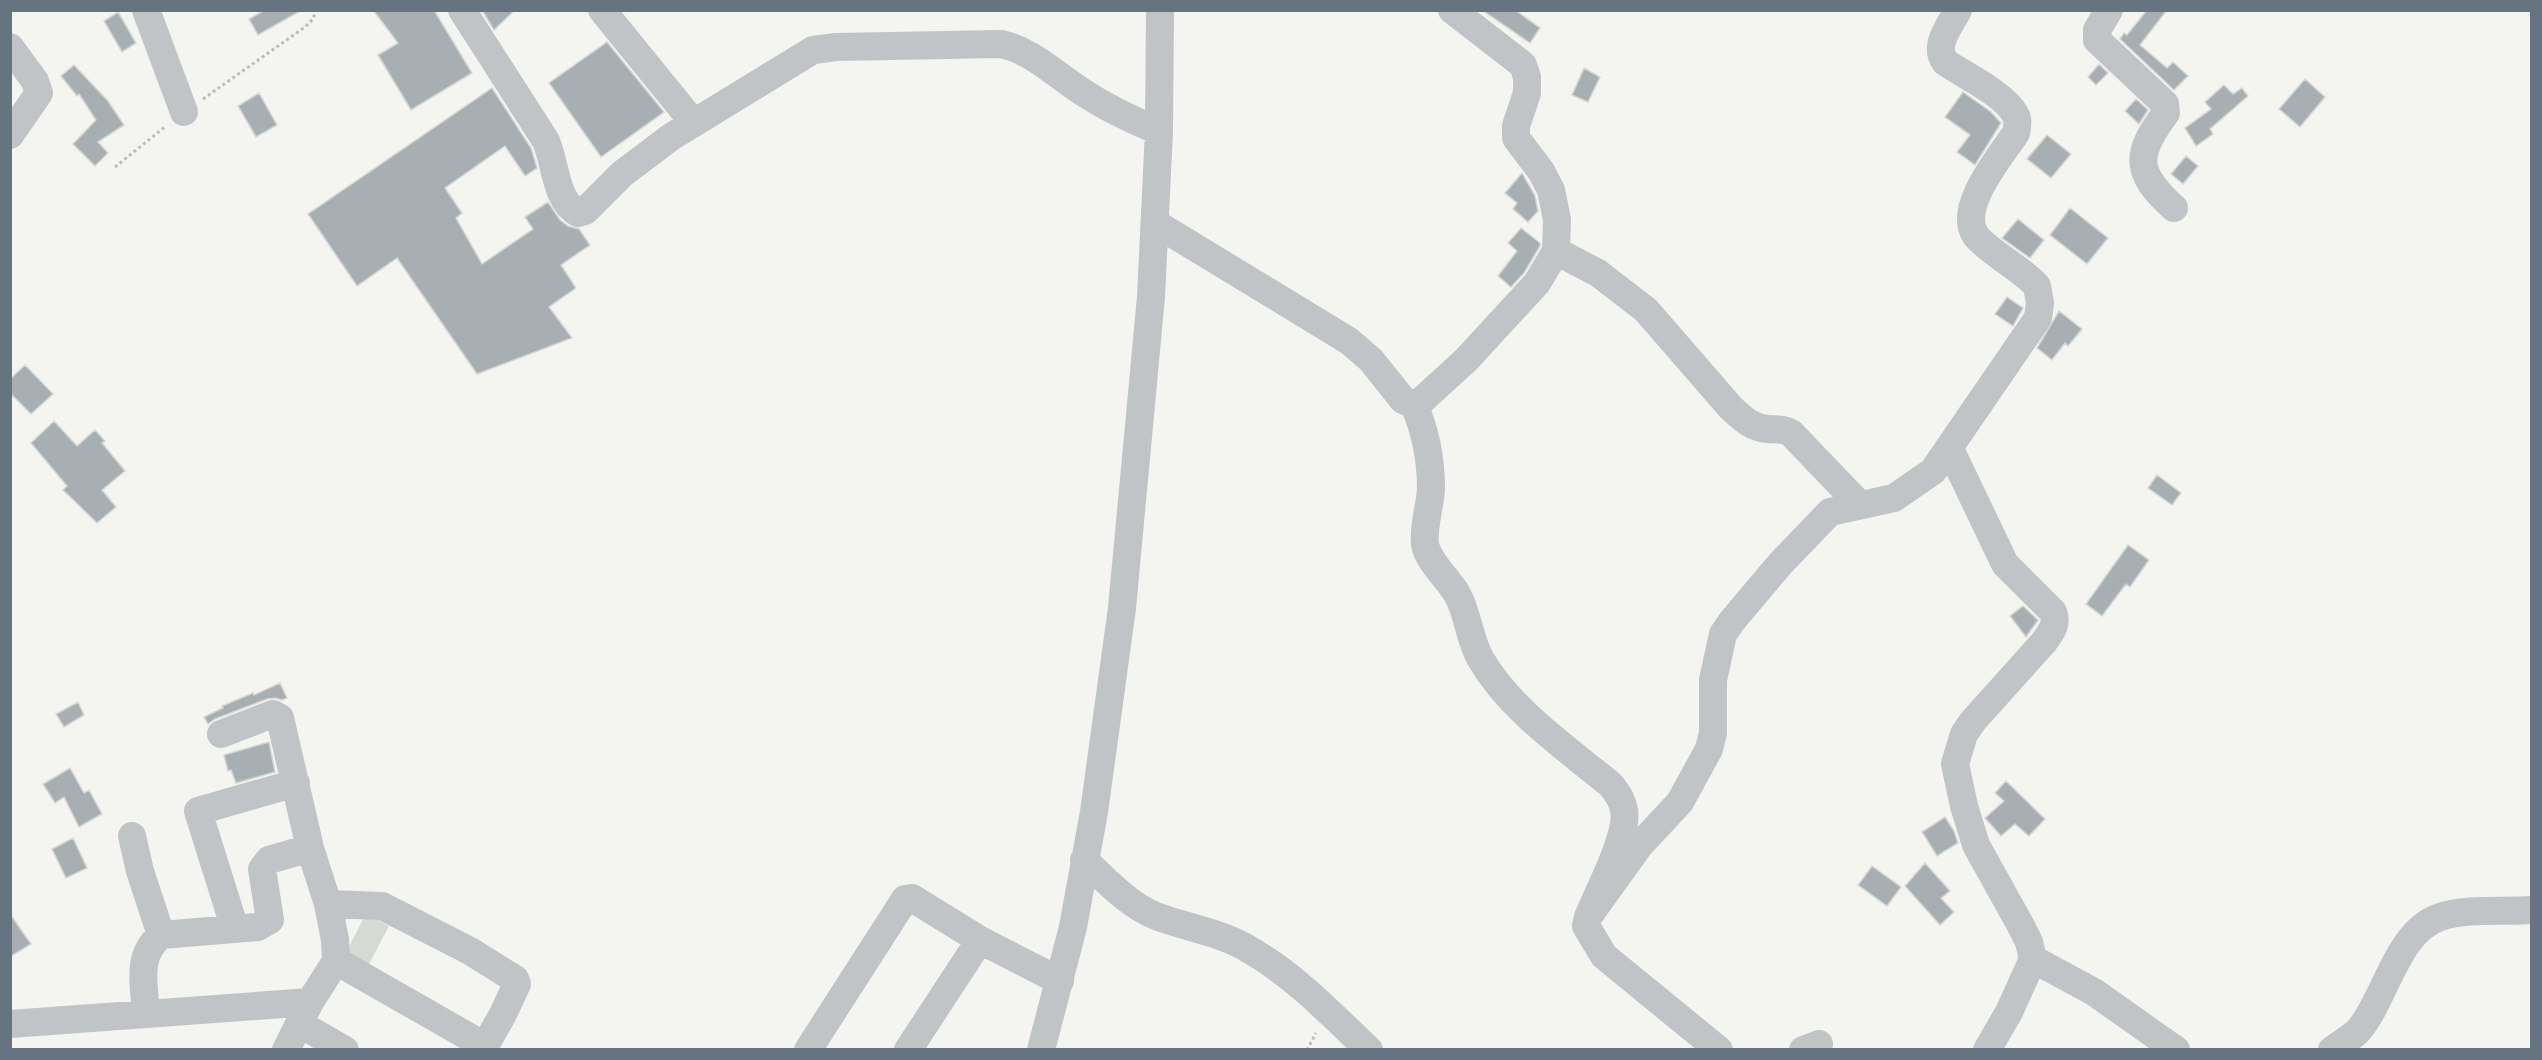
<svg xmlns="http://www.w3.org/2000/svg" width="2542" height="1060" font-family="'IBM Plex Sans',sans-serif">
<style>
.green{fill:#d5dbd2}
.building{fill:#a7afb3;stroke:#d6d6d4;stroke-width:1.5}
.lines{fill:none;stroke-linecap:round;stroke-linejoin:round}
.path{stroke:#babcbe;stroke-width:3;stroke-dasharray:3 3;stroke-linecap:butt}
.minor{stroke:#c0c4c7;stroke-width:28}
</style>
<rect width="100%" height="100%" fill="#f4f4f1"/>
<path class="green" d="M366 914 389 926 368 966 345 954Z"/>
<path class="building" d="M265 10H302L258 35 249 19Z
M373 10H434L472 73 411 110 378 55 398 43Z
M482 10H515L494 30Z
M1482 10H1515L1540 28 1530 43Z
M2147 10H2167L2140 45 2167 68 2173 62 2188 76 2174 90 2120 39 2124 33 2127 35Z
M118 12 136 43 122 52 104 21Z
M607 42 664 112 601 157 549 83Z
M2099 64 2108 73 2096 85 2088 77Z
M74 65 108 101 124 125 98 142 108 153 95 166 73 144 96 120 79 94 77 96 61 76Z
M1584 68 1600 77 1588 102 1572 95Z
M2305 79 2325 97 2300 127 2279 109Z
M2224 85 2233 94 2242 88 2248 96 2210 129 2213 134 2196 146 2185 128 2211 109 2205 102Z
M492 88 531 148 537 168 525 176 505 146 445 188 462 213 456 218 482 264 533 229 525 217 548 202 560 220 568 226 579 229 590 245 561 265 576 288 549 307 572 338 477 374 397 258 357 286 308 214Z
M1963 92 1991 112 2001 123 1975 165 1957 152 1970 135 1945 117Z
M259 93 277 125 256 137 238 106Z
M2136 99 2148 110 2139 124 2125 111Z
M2047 135 2071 154 2051 178 2027 159Z
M2186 156 2198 166 2183 184 2171 174Z
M1522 173 1535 196 1538 211 1528 222 1513 209 1517 203 1505 193Z
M2070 208 2108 238 2087 264 2050 235Z
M2018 219 2044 240 2030 258 2002 238Z
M1521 228 1540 243V246L1524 273 1511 287 1498 276 1517 251 1508 243Z
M2007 297 2023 308 2013 326 1995 314Z
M2059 311 2082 329 2068 346 2065 343 2052 360 2037 348Z
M25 365 53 394 31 414 10 393V379Z
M54 421 77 446 95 430 105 441 102 443 125 471 102 490 116 507 97 523 63 490 67 486 31 443Z
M2157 475 2181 493 2172 505 2148 488Z
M2128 545 2149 560 2130 587 2126 584 2102 616 2086 604Z
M2023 606 2038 620 2026 637 2010 616Z
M280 683 287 698 282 700 275 698 267 699 215 719 208 724 204 717 223 708 222 706 253 693 254 695Z
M78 702 84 715 64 727 56 714Z
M269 742 275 772 236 783 231 770 228 771 224 755Z
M70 768 84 793 89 790 102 814 79 827 64 797 55 803 43 784Z
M2006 781 2045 819 2029 836 2015 824 2001 836 1985 818 2004 801 1995 793Z
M1945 817 1954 831 1958 843 1937 856 1922 832Z
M73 838 87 868 66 878 52 849Z
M1925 863 1950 891 1941 898 1954 912 1940 925 1905 886Z
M1872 866 1901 887 1887 906 1858 885Z
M10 914 31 944 10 957Z"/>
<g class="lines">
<path class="path" d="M203 99 305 27 313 19 316 10
M115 167 166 126
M1307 1050 1316 1033"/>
<path class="minor" d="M146 10 184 112
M462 10 546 141C556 164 555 200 578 213L585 211 622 174 671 137 813 50 836 47 1001 44C1031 50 1056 75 1081 91 1105 107 1132 120 1159 131
M602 10 693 122
M2109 10 2097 30V40L2165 104 2166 113C2135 154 2134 172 2174 208
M10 47 35 81 39 93 10 135
M1155 223 1349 341 1371 360 1403 400 1414 405 1420 402 1466 360 1537 283 1556 251 1557 220 1551 190 1541 171 1516 138V126L1527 93V77L1523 65 1452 10
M1556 251 1598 273 1646 310 1731 408C1742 418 1752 428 1768 429 1776 430 1783 428 1791 433L1860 505
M1414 405C1426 432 1431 460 1431 489 1430 507 1423 526 1425 544 1428 562 1448 578 1457 594 1468 613 1469 638 1480 658 1510 710 1565 747 1611 785 1617 793 1622 799 1624 810 1629 835 1598 892 1588 917L1586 926 1604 956 1719 1050
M1950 449 2005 564 2053 612C2058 624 2051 632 2044 642L1973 721 1964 734 1955 764 1964 806 1976 845 2021 926 2029 942 2033 959 2009 1012 1987 1050
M221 734 273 714 280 718 310 848 328 904 335 940 336 961 310 1002 286 1050
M132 836 140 871 161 935
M1084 860C1105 879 1128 905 1156 916 1187 928 1221 932 1250 950 1295 976 1331 1014 1369 1050
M328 904 382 906 470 951 515 979 517 984 503 1014 485 1046 336 961
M1588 917 1639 846 1680 802 1709 749 1713 733V680L1723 634 1732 621 1780 564 1830 512 1894 498 1933 471 2038 318 2040 303 2037 286C2022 269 1989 252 1976 236 1956 208 2001 156 2016 133 2017 127 2019 120 2015 114 2004 94 1964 75 1945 62 1933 45 1950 26 1958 10
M235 929 198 811 296 783
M2033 959 2094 992 2176 1050
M146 1013C144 983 136 956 161 935L258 927 270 920 262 869 269 860 310 848
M10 1024 310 1002
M300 1024 345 1050
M808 1050 905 899 912 898 980 940 1060 981
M908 1050 980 940
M1041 1050 1073 927 1094 812 1122 608 1151 297 1159 131 1160 10
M1803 1050 1819 1044
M2332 1050C2340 1044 2351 1038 2358 1031 2386 999 2396 932 2440 917 2468 908 2502 912 2532 910"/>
</g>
<rect width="2542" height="1060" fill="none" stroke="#657480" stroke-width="24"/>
</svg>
